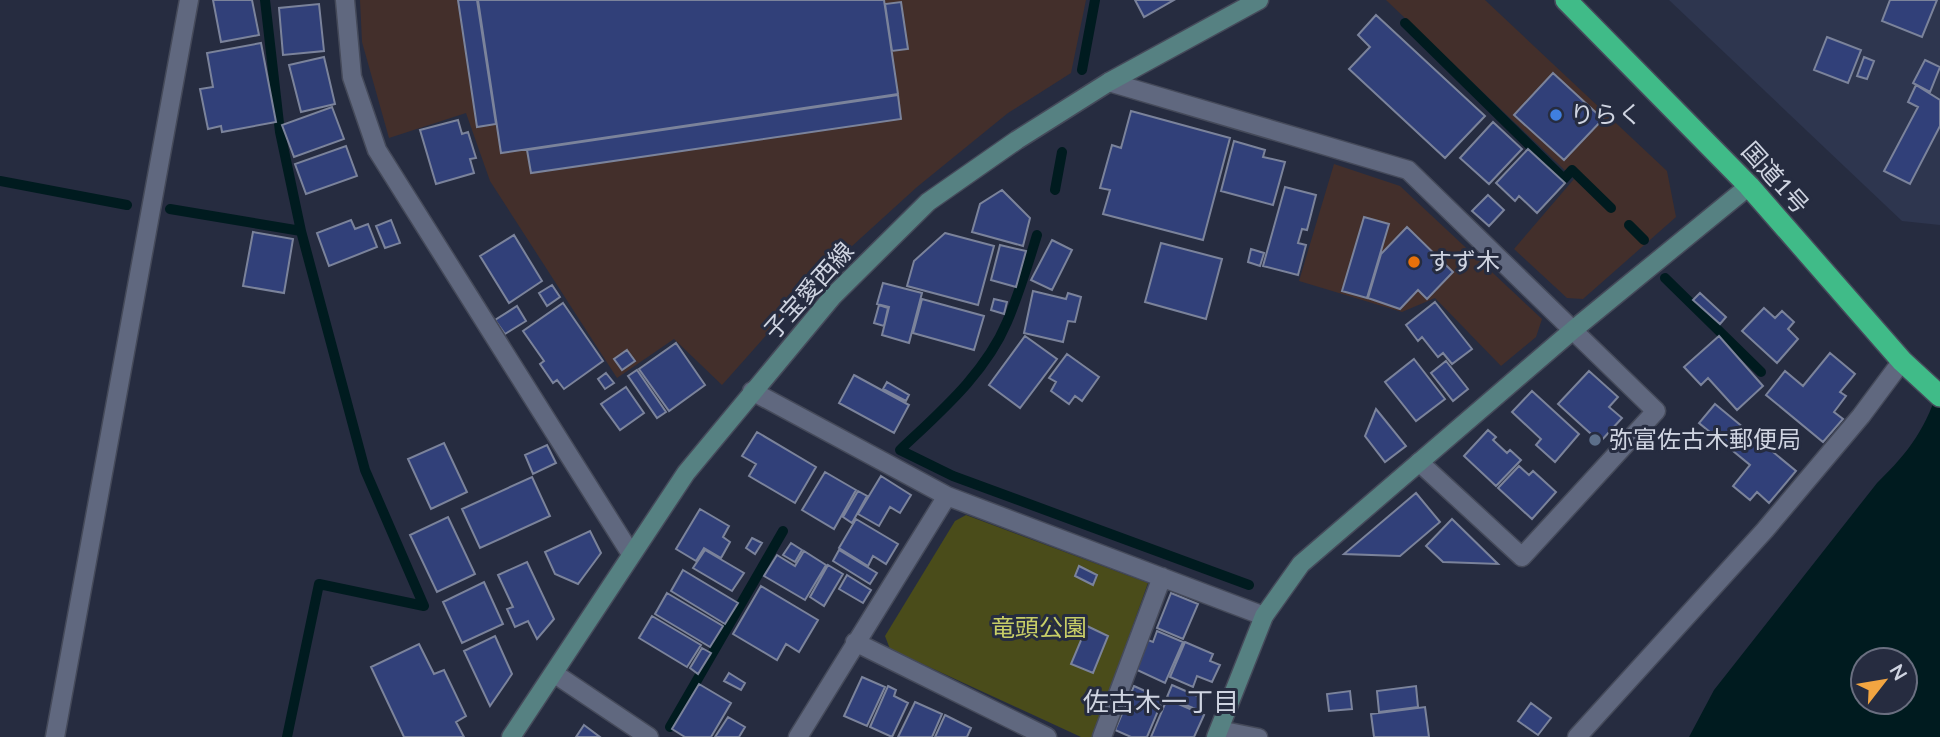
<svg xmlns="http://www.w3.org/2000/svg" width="1940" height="737" font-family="Lato,'Noto Sans JP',sans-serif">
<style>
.commercial{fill:#432f2b}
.built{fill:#2e364f}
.green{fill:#4a4c1a}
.water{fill:#001b1f;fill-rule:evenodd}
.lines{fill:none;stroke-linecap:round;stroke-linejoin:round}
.stream{stroke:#001b1f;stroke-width:10}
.building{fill:#314079;stroke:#7b839b;stroke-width:2}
.lane-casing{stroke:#454a5a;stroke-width:19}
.street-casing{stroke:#454a5a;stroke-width:21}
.secondary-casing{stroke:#454a5a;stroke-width:21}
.highway-casing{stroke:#454a5a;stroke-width:24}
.lane{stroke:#60687f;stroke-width:16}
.street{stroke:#60687f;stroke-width:18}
.secondary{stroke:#568182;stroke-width:18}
.highway{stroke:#40bb88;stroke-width:21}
.shop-dot{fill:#3f7fe0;stroke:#262c40;stroke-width:2.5}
.food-dot{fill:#e8710a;stroke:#262c40;stroke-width:2.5}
.service-dot{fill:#5c6f8a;stroke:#262c40;stroke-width:2.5}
.labels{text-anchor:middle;stroke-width:6;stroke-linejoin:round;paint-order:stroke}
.poi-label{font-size:24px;fill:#cfd4e1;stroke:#262c40;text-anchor:start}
.street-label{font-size:24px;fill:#cfd4e1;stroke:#262c40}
.park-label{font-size:24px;fill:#c8ce67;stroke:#262c40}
.neighbourhood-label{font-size:26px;fill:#cfd4e1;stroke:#262c40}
</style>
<rect width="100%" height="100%" fill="#262c40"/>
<path class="commercial" d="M360 0H1086L1071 73 1008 113 917 187 818 277 722 385 674 339 617 378 490 181 466 113 389 138 362 42Z
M1386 0H1485L1667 171 1676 217 1583 299 1567 298 1514 249 1574 179Z
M1334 164 1400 186 1542 319 1536 337 1501 366 1435 298 1402 312 1299 281Z"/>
<path class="built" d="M1669 0H1940V225L1902 221Z"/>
<path class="green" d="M966 515 1148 583 1093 737H1081L890 649 885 636 955 521Z"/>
<path class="water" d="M1940 383V737H1689L1714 690 1877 483C1910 451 1927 427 1940 383ZM1863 660H1905V702H1863Z"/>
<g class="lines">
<path class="stream" d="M265 0 280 132 301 231 365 470 424 606 319 584 287 737
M1405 23 1564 179 1572 170 1611 208
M1082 70 1095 0
M0 181 127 205
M1055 190 1062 152
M170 209 301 231
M1629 225 1644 240
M1037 235C1028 264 1019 294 1007 322 985 374 940 412 900 450L953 476 1249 585
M1665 278 1761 372
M670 727 783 531"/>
</g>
<path class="building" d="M213 0H252L259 35 221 42Z
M458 0H477L496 124 477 127Z
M478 0H884L898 94 501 153Z
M1135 0H1174L1144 17Z
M1890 0H1937L1922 37 1882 21Z
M901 2 908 49 892 51 885 4Z
M319 4 324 51 283 55 279 8Z
M1376 15 1485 116 1445 158 1349 69 1370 47 1358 35Z
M1827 37 1861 50 1848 83 1814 70Z
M261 43 276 122 222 132 221 126 208 129 200 89 213 87 207 53Z
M324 57 335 104 301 112 289 65Z
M1864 57 1874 61 1867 79 1857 76Z
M1925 60 1940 67 1930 92 1913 83Z
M1553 73 1603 119 1564 160 1514 115Z
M1916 85 1940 100V126L1910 184 1884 171 1918 107 1908 102Z
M898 95 901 119 531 173 527 150Z
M332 107 344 139 294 157 282 125Z
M1131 111 1230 138 1203 240 1103 214 1110 190 1100 188 1112 145 1121 148Z
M458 120 462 134 468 132 476 158 470 159 474 173 436 184 420 130Z
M1493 122 1522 149 1489 184 1460 158Z
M1234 141 1265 150 1263 157 1285 162 1273 205 1221 191Z
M346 146 357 176 306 194 295 164Z
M1528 149 1565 183 1537 213 1519 196 1515 201 1496 183Z
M1285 187 1316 195 1307 230 1302 229 1298 243 1306 245 1298 275 1263 266Z
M1002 190 1030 218 1023 246 972 232 980 204Z
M1488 195 1504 210 1489 226 1472 211Z
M1364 217 1389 224 1367 298 1342 291Z
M351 220 355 229 368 224 377 247 329 266 317 233Z
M391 220 400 243 385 248 376 226Z
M1407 227 1453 272 1427 299 1418 290 1400 309 1368 298 1381 254Z
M253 232 293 239 284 293 243 286Z
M945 233 994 246 978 305 907 286 914 261Z
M514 235 542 281 509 303 480 256Z
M1052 240 1072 250 1052 290 1031 280Z
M1161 243 1222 259 1206 319 1145 302Z
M1000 245 1026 251 1016 287 991 280Z
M1251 249 1264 253 1260 266 1248 262Z
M883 283 922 293 909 343 882 335 889 307 877 304Z
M552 285 560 297 547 306 539 293Z
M1033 291 1066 299 1068 293 1081 297 1075 322 1068 321 1063 342 1024 333Z
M1700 293 1726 317 1720 324 1693 300Z
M922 299 984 316 974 350 913 333Z
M994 299 1007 302 1004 314 991 310Z
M1435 302 1472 349 1452 364 1443 353 1438 357 1422 337 1418 341 1406 325Z
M563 303 603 361 564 389 557 380 553 383 540 364 544 361 523 331Z
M879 305 888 308 884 326 874 323Z
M517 306 526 321 505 334 495 320Z
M1764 308 1775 318 1782 311 1794 322 1788 329 1798 339 1777 363 1742 331Z
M1025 336 1057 359 1020 408 989 385Z
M1719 336 1763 386 1737 410 1708 378 1701 385 1684 367Z
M676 343 705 385 669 411 639 369Z
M627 350 635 361 622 370 614 359Z
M1830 353 1855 374 1840 392 1846 396 1834 412 1843 419 1823 442 1766 395 1785 371 1803 386Z
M1067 354 1099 377 1082 401 1075 396 1069 404 1051 391 1056 382 1049 378Z
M1414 359 1445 399 1416 421 1385 382Z
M1446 361 1468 389 1453 401 1431 373Z
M637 370 666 412 657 418 628 376Z
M1589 371 1618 397 1609 407 1622 418 1600 442 1558 404Z
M606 373 614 383 605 389 598 379Z
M854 375 909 405 894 433 839 403Z
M887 382 909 395 906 401 883 389Z
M626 387 644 413 620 430 601 404Z
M1532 391 1579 434 1555 462 1536 445 1541 439 1512 412Z
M1715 404 1796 471 1769 503 1757 492 1750 500 1733 486 1750 465 1699 423Z
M1376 409 1406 446 1385 462 1365 436Z
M1488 430 1496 437 1493 440 1507 453 1510 450 1521 460 1496 486 1464 456Z
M757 432 816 467 795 503 749 476 756 464 742 456Z
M444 443 467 492 431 509 408 459Z
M547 445 556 463 533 474 525 455Z
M1519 466 1529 475 1533 471 1556 492 1532 519 1498 488Z
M825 472 856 490 834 529 802 510Z
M881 476 911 495 900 513 890 507 879 526 858 514Z
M532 477 550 516 480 548 462 509Z
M858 491 867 496 852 523 843 517Z
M1416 493 1440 522 1400 556 1344 554Z
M700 509 729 526 723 537 730 542 721 558 704 548 696 561 676 549Z
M448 517 475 574 437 592 410 535Z
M856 519 898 544 886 564 873 556 868 566 839 548Z
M1452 519 1498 564 1443 562 1426 546Z
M590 531 601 553 578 584 555 574 545 552Z
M752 538 762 543 755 554 746 548Z
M791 543 802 550 795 562 783 555Z
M705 550 744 573 732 591 693 568Z
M839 550 877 573 870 584 833 561Z
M804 551 826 565 805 600 764 576 777 555 795 566Z
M527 562 554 619 537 639 528 621 515 627 507 609 513 607 498 575Z
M828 565 843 574 824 606 810 597Z
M1079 566 1097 575 1093 585 1075 576Z
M683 570 738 603 725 624 671 591Z
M847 575 871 590 863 603 839 589Z
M484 582 503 624 462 643 443 602Z
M761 586 818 620 799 652 786 644 777 660 733 634Z
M667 593 723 626 710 647 655 614Z
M1171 593 1198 604 1183 639 1157 628Z
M652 616 701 645 687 667 639 638Z
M1087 626 1108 636 1093 673 1071 664Z
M1157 631 1183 642 1165 683 1135 669 1148 640 1153 642Z
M495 636 512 674 490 706 464 651Z
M1185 642 1213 654 1210 661 1220 665 1212 682 1197 676 1193 687 1170 677Z
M419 644 434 674 444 670 466 716 456 722 464 737H404L371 667Z
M702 648 711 653 698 674 690 668Z
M729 673 745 683 741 690 724 681Z
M862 677 885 687 867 726 844 716Z
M699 684 731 703 711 737H685L672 729Z
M1172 685 1204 699 1200 711 1167 697Z
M888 686 896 690 894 696 908 703 892 737 870 727Z
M1134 686 1163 699 1147 737H1131L1115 730Z
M1416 686 1418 707 1379 712 1377 691Z
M1350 691 1352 709 1329 711 1327 694Z
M1167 699 1204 715 1194 737H1151Z
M915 702 942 714 932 737H898Z
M1531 703 1551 718 1538 735 1518 721Z
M1425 707 1429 737H1374L1371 714Z
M945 715 971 728 967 737H935Z
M728 717 745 727 739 737H715Z
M584 725 600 737H576Z"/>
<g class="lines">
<g class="lane-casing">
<path id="lane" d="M1219 729 1259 737"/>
</g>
<g class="street-casing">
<path id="street" d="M345 0 352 77 377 150 631 554
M1109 82 1408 170 1656 411 1522 557 1419 462
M752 391 947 496 1264 616
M855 642 1047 737
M555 674 649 737
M55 737 189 0
M798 737 947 496
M1102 737 1162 577
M1577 737 1765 530 1861 416 1902 361"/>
</g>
<g class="secondary-casing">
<path id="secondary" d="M511 737 686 473 833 296 928 202 1017 140 1109 82 1259 0
M1216 737 1264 616 1301 564 1573 330 1749 186"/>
</g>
<g class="highway-casing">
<path id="highway" d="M1566 0 1749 186 1902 361 1940 396"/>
</g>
<use href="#lane" class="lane"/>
<use href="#street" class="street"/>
<use href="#secondary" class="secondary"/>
<use href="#highway" class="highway"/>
</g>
<circle class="shop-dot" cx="1556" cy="115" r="7"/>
<circle class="food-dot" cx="1414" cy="262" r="7"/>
<circle class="service-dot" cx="1595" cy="440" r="7"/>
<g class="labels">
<g class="poi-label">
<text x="1570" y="123">りらく</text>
<text x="1428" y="270">すず木</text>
<text x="1609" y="448">弥富佐古木郵便局</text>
</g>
<g class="street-label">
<text transform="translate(1775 178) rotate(48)" y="8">国道1号</text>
<text transform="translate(809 291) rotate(-48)" y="8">子宝愛西線</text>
</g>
<g class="park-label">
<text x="1039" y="636">竜頭公園</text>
</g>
<g class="neighbourhood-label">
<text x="1161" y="711">佐古木一丁目</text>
</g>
</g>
<g transform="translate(1884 681) rotate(59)"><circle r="33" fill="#262c40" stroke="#6a6f80" stroke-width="2"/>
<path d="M0-5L12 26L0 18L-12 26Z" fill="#f2a541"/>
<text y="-10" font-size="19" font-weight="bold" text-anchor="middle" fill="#cfd4e1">N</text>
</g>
</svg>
